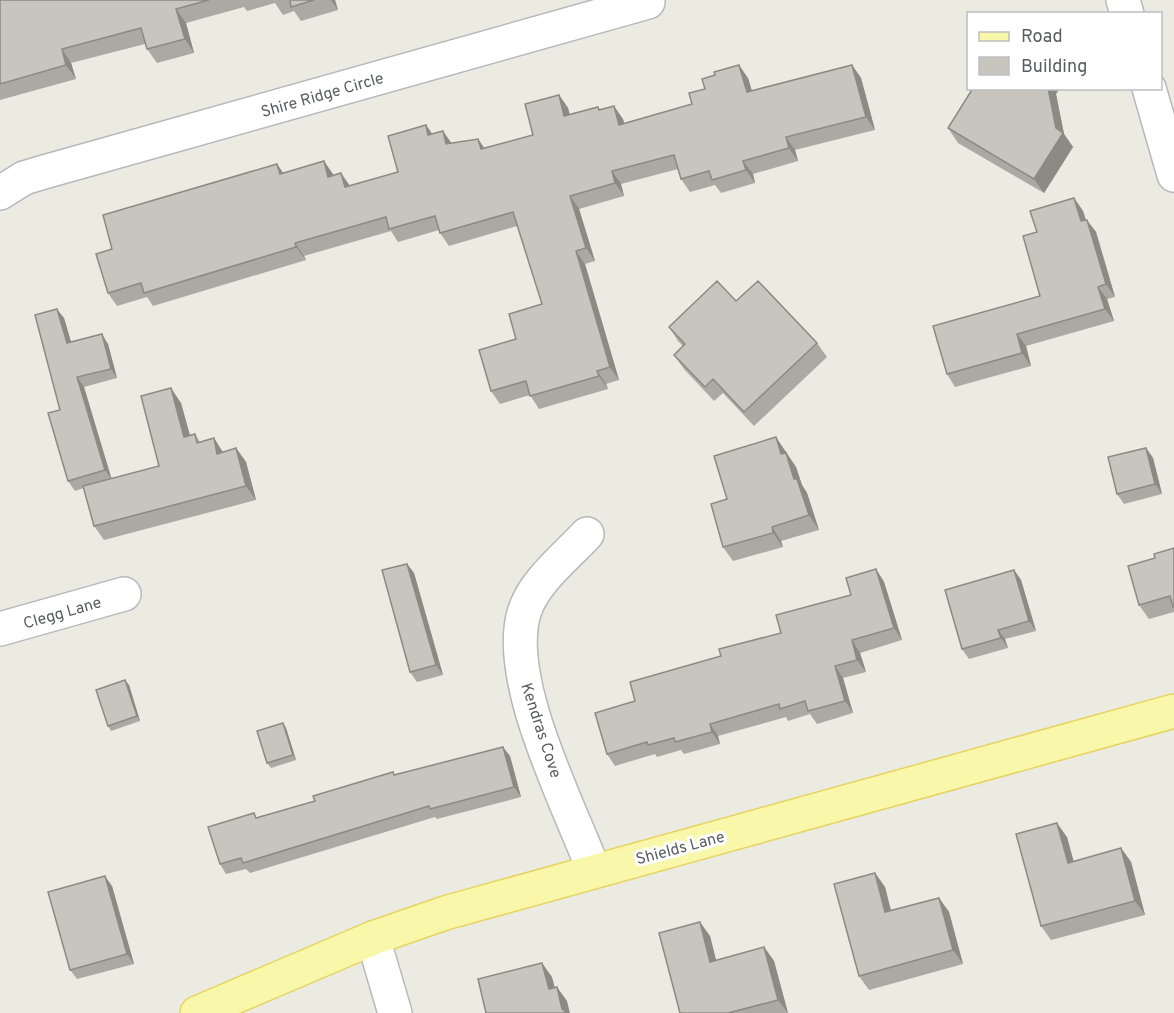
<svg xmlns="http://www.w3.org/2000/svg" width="1174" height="1013" font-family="Overpass,sans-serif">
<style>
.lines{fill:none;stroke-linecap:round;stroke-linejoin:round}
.minor-casing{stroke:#b7b8bd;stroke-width:36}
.major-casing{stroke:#e6d460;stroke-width:36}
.minor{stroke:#fff;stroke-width:33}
.major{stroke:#f9f7aa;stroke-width:33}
.wall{fill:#aba9a3}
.shaded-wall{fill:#8b8a85}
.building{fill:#c7c5be;stroke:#8b8a85;stroke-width:1.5}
.labels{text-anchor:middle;stroke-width:6;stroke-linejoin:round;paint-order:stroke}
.street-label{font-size:16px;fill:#5a5c61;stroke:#fff}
</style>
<rect width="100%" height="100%" fill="#ecebe2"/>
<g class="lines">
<g class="minor-casing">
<path id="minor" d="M1123 0 1127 14
M1149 88 1174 175
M0 193 24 178 44 172 648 2
M587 534C566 557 533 582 524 613 504 681 569 805 594 871
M0 629 124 594
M373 938 395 1013"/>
</g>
<g class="major-casing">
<path id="major" d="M197 1013 373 938 445 913 1174 711"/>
</g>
<use href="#minor" class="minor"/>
<use href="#major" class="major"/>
</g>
<path class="wall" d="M0 0H335L338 10 301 21 294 11 283 15 275 3 247 11 244 7 186 23 194 53 157 63 147 49 145 44 71 63 76 79 0 100Z
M852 65 861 78 875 130 795 150 798 161 753 174 755 183 721 193 715 185 690 192 681 179 678 169 621 184 624 196 579 209 595 261 585 264 619 380 606 384 608 389 539 409 530 395 500 404 491 391 516 339 542 304 517 226 449 246 440 233 439 230 398 242 391 231 304 256 306 260 153 306 147 297 117 306 108 293 112 249 277 164 283 173 333 174V175L350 186 398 172 426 125 432 134 443 131 451 143 478 139 484 148 533 135 559 95 568 108 570 115 600 109 623 119 624 123 692 104 748 78 752 91Z
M973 88H1060L1056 94 1064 134 1073 147 1044 193 958 143 948 128Z
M1074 198 1083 211 1086 220 1096 232 1115 297 1107 299 1114 321 1026 346 1031 366 955 387 947 374 1040 296 1037 232Z
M736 301 817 343 827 357 754 426 723 393 714 401 684 369 674 355 683 346 678 341 669 327Z
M64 318 71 342 108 344 117 378 84 387 111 479 159 466 181 403 190 435 195 434 200 442 214 438 223 452 236 448 246 462 256 500 104 540 94 526 84 488 75 491 68 481 60 410Z
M1146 448 1153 458 1162 494 1124 504 1117 494Z
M786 451 787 454 796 467 802 485 807 493 819 530 781 541 783 547 733 561 723 547 727 499Z
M1174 548V612L1149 619 1139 605 1155 558Z
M407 564 414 573 443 675 417 682 410 672Z
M876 569 884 582 902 640 860 653 866 672 843 678 853 713 817 724 810 714 788 721 786 717 718 736 720 744 684 754 681 750 657 757 655 754 615 766 607 754 635 701 721 656 781 633 851 595Z
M1014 570 1021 580 1036 631 1005 639 1008 648 969 659 962 649Z
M129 685 140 721 111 731 108 726Z
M283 723 286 728 296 760 271 768 267 763Z
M510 756 521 797 437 819 435 817 250 873 246 869 226 874 220 864 258 818 315 801 393 772 395 775Z
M1067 837 1073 862 1121 848 1131 862 1145 915 1051 940 1041 926Z
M875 873 885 887 891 911 939 898 949 912 963 964 869 990 859 976Z
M112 886 134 964 77 979 70 970Z
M710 936 716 960 764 947 774 961 788 1013H680Z"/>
<path class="shaded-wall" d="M331 0H335L338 10Z
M176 9 186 23 194 53 185 39Z
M62 49 71 63 76 79 66 65Z
M739 65 748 78 756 105 747 92Z
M852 65 861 78 875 130 866 117Z
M1048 88H1060L1056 94 1064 134 1073 147 1044 193 1034 179 1056 128Z
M559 95 568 108 573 129 564 116Z
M614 106 623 119 628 138 619 125Z
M426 125 435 138 428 135Z
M443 131 452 144H446Z
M786 137 795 150 798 161 789 148Z
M478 139 487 152 481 149Z
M324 161 333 174 337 190 328 177Z
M743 161 753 174 755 183 746 170Z
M277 164 286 177 280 174Z
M612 171 621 184 624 196 615 183Z
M341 173 350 186 345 187Z
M570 196 579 209 595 261 586 248Z
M1074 198 1083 211 1090 234 1081 221Z
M1087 220 1096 232 1115 297 1106 284Z
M295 243 304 256 306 260 296 247Z
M576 251 585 264 619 380 610 367Z
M1098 287 1107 299 1114 321 1105 309Z
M57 309 64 318 74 352 67 343Z
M102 334 108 344 117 378 111 369Z
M1017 334 1026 346 1031 366 1022 353Z
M597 371 606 384 608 389 599 376Z
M77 377 84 387 112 480 105 470Z
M171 388 181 403 194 451 184 437Z
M776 437 796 467 802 485 807 493 819 530 809 515 781 454Z
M214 438 223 453 217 454Z
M236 448 246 462 256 500 246 486Z
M1146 448 1153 458 1162 494 1155 484Z
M772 527 781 541 783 547 773 533Z
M407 564 414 573 443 675 436 665Z
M876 569 884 582 902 640 894 628Z
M1014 570 1021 580 1036 631 1029 621Z
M998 630 1005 639 1008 648 1001 638Z
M852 640 860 653 866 672 857 660Z
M835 666 843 678 853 713 845 701Z
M125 680 129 685 140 721 137 716Z
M283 723 286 728 296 760 293 755Z
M710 724 718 736 720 744 712 732Z
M503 747 510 756 521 797 514 787Z
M1057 823 1067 837 1078 877 1068 863Z
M1121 848 1131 862 1145 915 1135 901Z
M875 873 885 887 895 927 885 912Z
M105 876 112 886 134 964 127 954Z
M939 898 949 912 963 964 953 950Z
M700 922 710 936 720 976 710 962Z
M764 947 774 961 788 1013 778 1000Z
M542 963 552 977 559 1003 549 989Z
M557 987 567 1001 570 1013H565L562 1009Z"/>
<path class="building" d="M0 0H209L176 9 185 39 147 49 141 28 62 49 66 65 0 84Z
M290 0H314L291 7Z
M739 65 747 92 852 65 866 117 786 137 789 148 743 161 746 170 712 180 709 171 681 179 674 155 612 171 615 183 570 196 586 248 576 251 610 367 597 371 599 376 530 396 526 381 491 391 479 350 516 339 509 314 542 304 513 212 440 233 435 216 389 229 386 217 295 243 296 247 144 293 141 283 108 293 96 254 112 249 103 215 277 164 280 174 324 161 328 177 341 173 345 187 398 172 388 136 426 125 428 135 443 131 446 144 478 139 481 149 533 135 525 104 559 95 564 116 598 107 599 110 614 106 619 125 692 104 689 93 705 89 702 79 715 75 714 72Z
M973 88H1048L1056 128 1063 133 1034 179 948 128Z
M1074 198 1081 221 1087 220 1106 284 1098 287 1105 309 1017 334 1022 353 947 374 933 326 1040 296 1023 236 1037 232 1030 211Z
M717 281 736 301 758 281 817 343 744 412 713 379 705 387 674 355 685 344 669 327Z
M57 309 67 343 102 334 111 369 77 377 105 470 68 481 48 413 60 410 35 315Z
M171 388 184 437 195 434 197 443 214 438 217 454 236 448 246 486 94 526 83 486 159 466 141 396Z
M776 437 781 454 786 453 794 479H797L809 515 772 527 773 533 723 547 711 504 727 499 714 456Z
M1146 448 1155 484 1117 494 1108 457Z
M1174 548V607H1173L1170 596 1139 605 1128 566 1155 558 1154 554Z
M407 564 436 665 410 672 382 570Z
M876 569 894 628 852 640 857 660 835 666 845 701 808 711 805 701 780 709 779 704 710 724 712 732 675 742 674 738 648 745 647 742 607 754 595 713 635 701 630 682 721 656 719 649 781 633 776 615 851 595 846 578Z
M1014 570 1029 621 998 630 1001 638 962 649 945 590Z
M125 680 137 716 108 726 96 690Z
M283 723 293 755 267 763 257 731Z
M503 747 514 787 430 809 429 806 243 863 241 858 220 864 208 827 254 813 256 818 315 801 313 796 393 772 394 775Z
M1057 823 1068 863 1121 848 1135 901 1041 926 1016 834Z
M875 873 885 912 939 898 953 950 859 976 834 884Z
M105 876 127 954 70 970 48 892Z
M700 922 710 962 764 947 778 1000 728 1013H680L659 933Z
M542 963 549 989 557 987 562 1009 567 1013H486L478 979Z"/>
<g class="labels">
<g class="street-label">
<text transform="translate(322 94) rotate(-16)" y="6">Shire Ridge Circle</text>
<text transform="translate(62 612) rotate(-16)" y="6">Clegg Lane</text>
<text transform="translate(542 730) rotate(72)" y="6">Kendras Cove</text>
<text transform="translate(680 847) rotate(-15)" y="6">Shields Lane</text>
</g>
</g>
<rect x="967" y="12" width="195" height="78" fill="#ffffff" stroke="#bdbec0" stroke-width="1.5"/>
<rect x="979" y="32" width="30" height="9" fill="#f9f7aa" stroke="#bdbec0" stroke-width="1.5"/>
<text x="1021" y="42" font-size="18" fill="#5a5c61">Road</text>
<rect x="979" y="57" width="30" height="18" fill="#c7c5be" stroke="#bdbec0" stroke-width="1.5"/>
<text x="1021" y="72" font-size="18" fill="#5a5c61">Building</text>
</svg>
